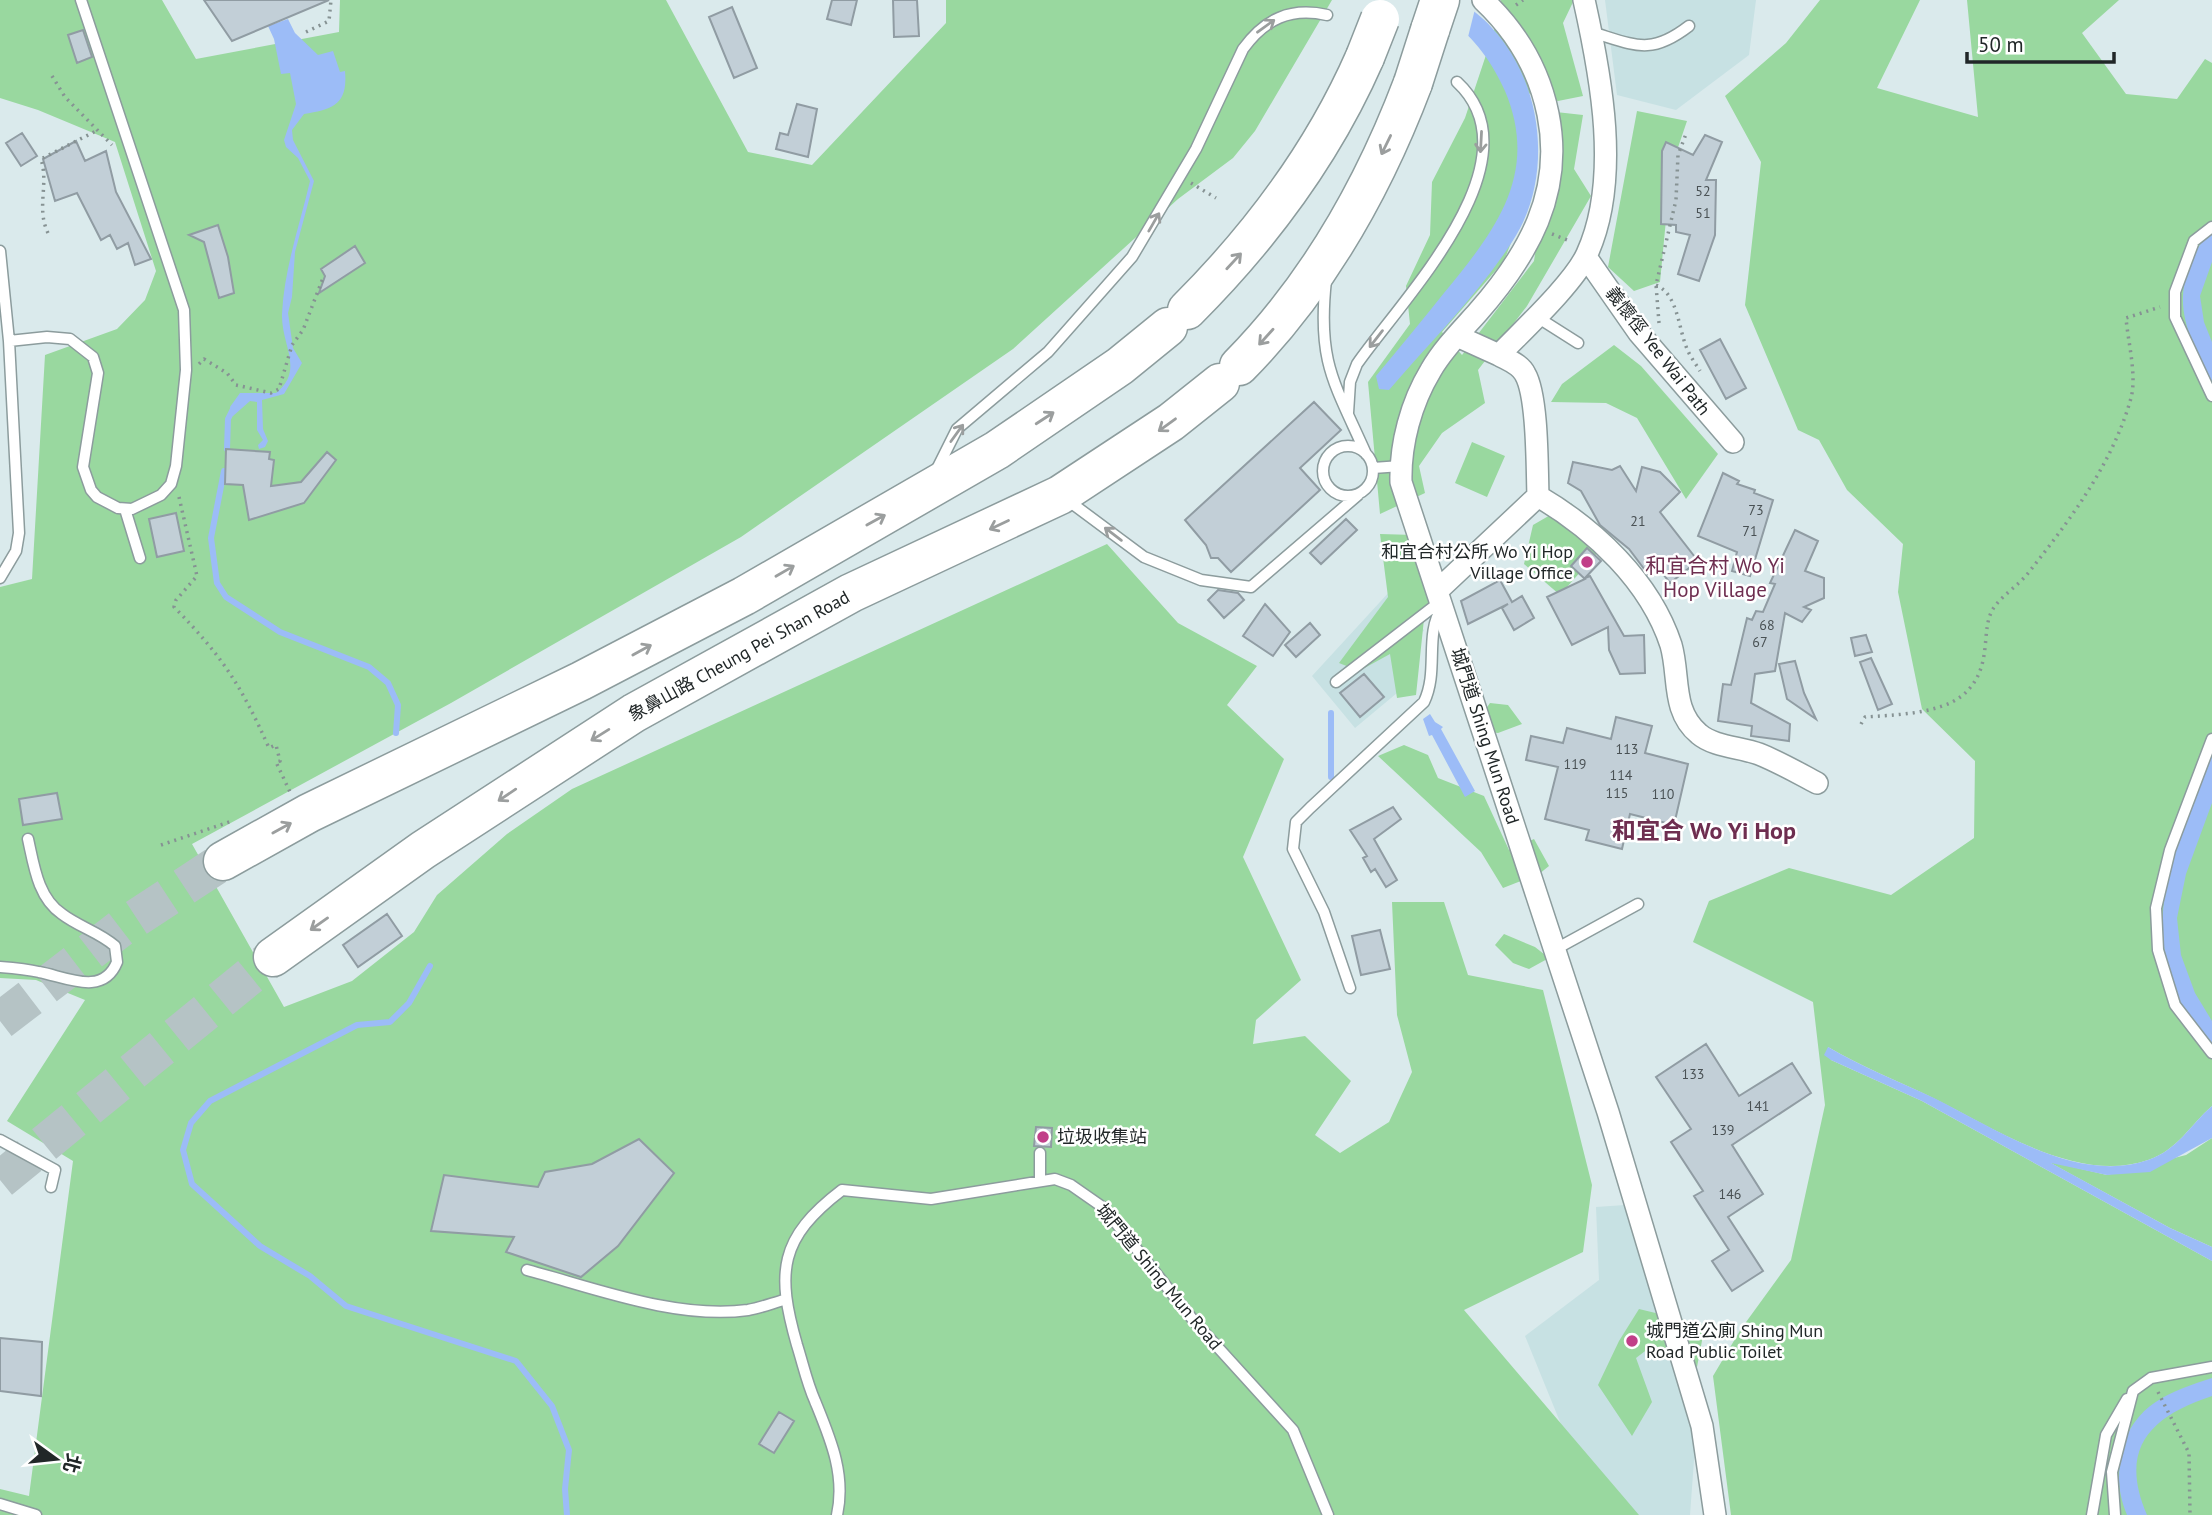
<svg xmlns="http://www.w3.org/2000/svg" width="2212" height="1515" font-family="'PT Sans','Noto Sans TC',sans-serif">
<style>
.built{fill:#c7e1e3}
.green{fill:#99d89f}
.water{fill:#9cbcf7}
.pier{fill:#daeaec}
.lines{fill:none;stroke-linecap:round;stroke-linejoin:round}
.stream{stroke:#9cbcf7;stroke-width:6}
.building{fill:#c2cfd7;stroke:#909ca3;stroke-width:2}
.highway-tunnel{stroke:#b5c3c5;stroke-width:38;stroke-dasharray:38 19;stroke-linecap:butt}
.lane-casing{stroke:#8c9c9d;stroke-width:13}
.street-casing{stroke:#8c9c9d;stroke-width:24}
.highway-casing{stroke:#8c9c9d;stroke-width:41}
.path{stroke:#869293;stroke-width:3.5;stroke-dasharray:2 5;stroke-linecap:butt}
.lane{stroke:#fff;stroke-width:10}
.street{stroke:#fff;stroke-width:21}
.highway{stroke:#fff;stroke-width:38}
.highway-bridge-casing{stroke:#8c9c9d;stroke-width:41;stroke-linecap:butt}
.highway-bridge{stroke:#fff;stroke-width:38}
.oneway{stroke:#9b9e9e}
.poi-dot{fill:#c13f88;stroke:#fff;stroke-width:2.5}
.labels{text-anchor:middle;stroke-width:5;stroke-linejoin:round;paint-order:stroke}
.number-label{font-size:14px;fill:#495154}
.street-label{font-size:18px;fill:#212728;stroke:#fff}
.poi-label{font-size:18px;fill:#212728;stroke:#fff;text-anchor:start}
.quarter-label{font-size:21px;fill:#6e2e50;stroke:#fff}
.district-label{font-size:24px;font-weight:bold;fill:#6e2e50;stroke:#fff}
</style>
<rect width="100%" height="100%" fill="#daeaec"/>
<path class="built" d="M1605 0H1756L1749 55 1676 110 1617 95Z
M1402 578 1424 631 1417 634 1415 678 1355 728 1312 676Z
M1625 1205 1696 1433 1690 1515H1598L1525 1336 1599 1280 1596 1207Z"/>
<path class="green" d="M0 0H162L196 59 339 32 340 0H666L748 152 812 165 946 23V0H1332L1255 131 1233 158 1178 199 1013 349 741 537 451 703 192 844 284 1007 352 981 414 932 437 895 507 834 572 789 1107 544 1178 623 1257 666 1227 705 1284 759 1243 857 1301 980 1256 1020 1253 1044 1305 1036 1351 1081 1315 1135 1340 1153 1389 1122 1412 1072 1397 1015 1392 902H1444L1468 975 1543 990 1592 1185 1583 1252 1464 1310 1639 1515H0V1489L29 1496 73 1161 7 1121 85 1000 36 980 0 978V587L32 579 45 355 117 329 145 300 156 271 115 142 38 110 0 98Z
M1501 0H1574L1563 23 1583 96 1558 101 1523 92 1529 196 1504 261 1442 332 1462 355 1534 261 1556 112 1583 115 1574 169 1591 196 1527 306 1478 370 1485 403 1442 433 1419 466 1425 493 1380 514 1368 382 1410 324 1406 286 1430 235 1432 182 1465 118 1486 55 1488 57Z
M1820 0H1920L1877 88 1978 117 1967 0H2119L2082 33 2126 94 2177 99 2205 59 2212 63V1106C2190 1125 2178 1150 2148 1160 2076 1185 1991 1126 1929 1096 1895 1080 1861 1066 1828 1047L1831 1060 1922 1101 2212 1261V1515H1731L1713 1376 1741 1329 1791 1260 1825 1105 1813 1002 1693 942 1709 901 1789 868 1891 895 1974 838 1975 761 1922 709 1898 592 1903 544 1847 490 1819 440 1798 430 1745 305 1761 162 1725 96 1786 43Z
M1637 111 1687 121 1671 168 1660 282 1634 291 1608 267Z
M1614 345 1641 366 1718 454 1686 499 1637 418 1606 403 1551 402 1562 384Z
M1472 442 1505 456 1487 497 1455 483Z
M1571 503 1605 544 1560 595 1524 564 1533 525Z
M1380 534 1414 535 1435 614 1424 619 1416 695 1397 698 1390 654 1359 671 1339 663 1388 597Z
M1490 703 1508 705 1522 724 1498 733 1471 730Z
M1404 745 1428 755 1438 778 1484 796 1509 850 1534 839 1549 866 1539 874 1503 888 1481 852 1378 756Z
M1504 934 1535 947 1549 958 1529 969 1513 963 1495 945Z
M2212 1138V1247L2170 1228 2047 1161 2107 1175 2186 1155Z
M1639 1309 1705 1325 1697 1367 1653 1345 1636 1358 1652 1402 1632 1436 1598 1385 1619 1341Z"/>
<path class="water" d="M1460 0C1470 9 1483 17 1492 28 1544 83 1554 179 1512 242 1478 295 1430 342 1389 390L1379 389 1376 376C1399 348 1422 321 1444 293 1495 231 1540 174 1505 91 1489 56 1472 36 1442 13Z
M288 19 295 33 318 55 333 51 340 72 345 71C348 105 333 109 304 114L292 130 293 140 314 181 295 252 292 297 288 313 293 348 302 363 284 394 262 400 263 429 268 441 265 447 259 449 258 445 263 440 257 430V402L250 401 233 416 230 407 240 393H276C305 370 281 345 282 314 284 269 300 224 310 181L298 158 286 147 284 140 296 104 290 73 281 74 274 39 268 26Z
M2212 232V262L2200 296 2204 322 2212 342V385C2194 345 2172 311 2189 268 2195 252 2199 243 2212 232Z
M1430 714 1435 722 1443 727 1441 729 1475 791 1465 797 1432 735 1429 736 1423 719Z
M2212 754V803L2186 874 2177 918 2181 955 2195 993 2212 1021V1048C2202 1036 2191 1023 2183 1010 2177 1001 2175 990 2172 980 2144 901 2185 827 2212 754Z
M1828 1047C1862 1067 1898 1081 1934 1098 1995 1128 2077 1185 2148 1160 2178 1150 2190 1125 2212 1106V1138L2150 1172 2107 1175 2051 1163 2170 1228 2212 1247V1261L1922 1101 1831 1060 1824 1055Z
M2212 1378V1396C2151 1416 2118 1448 2147 1515H2127C2118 1493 2117 1475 2122 1452 2132 1405 2171 1391 2212 1378Z"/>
<path class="pier" d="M1416 0H1465L1475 9 1468 37Z"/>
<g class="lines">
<path class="stream" d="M227 449 228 419 234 407
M224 471 211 538 217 583 226 597 280 632 369 667 388 683 398 705 396 733
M1331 713V777
M430 966 409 1003 390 1022 357 1025 210 1101 191 1123 183 1150 192 1184 260 1246 310 1276 346 1306 516 1361 552 1406 569 1450 565 1489 567 1515"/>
</g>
<path class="building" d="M204 0H329L232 41Z
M832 0H857L851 25 827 19Z
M893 0H917L919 36 894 37Z
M732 7 757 68 734 78 709 17Z
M83 30 92 57 77 63 68 35Z
M797 104 817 109 808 157 776 149 780 133 788 135Z
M22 133 37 156 21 166 6 143Z
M1705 135 1722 142 1706 180H1716L1715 235 1699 281 1678 274 1690 235 1676 232V225L1661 224 1662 151 1666 142 1693 155Z
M76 141 85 161 106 151 116 192 151 259 135 265 128 243 117 249 110 235 101 240 77 193 55 201 43 159Z
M218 225 228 257 234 293 219 298 204 242 189 235Z
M355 246 365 263 319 293 325 276 321 269Z
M1720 339 1746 388 1726 399 1700 350Z
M1314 402 1341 430 1300 468 1320 490 1231 572 1218 558H1211L1206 545 1185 520Z
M226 449 270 452 269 459 274 460 271 486 301 482 327 452 336 460 304 503 249 520 243 485 225 484Z
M1573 462 1612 470 1620 466 1636 491 1642 467 1660 472 1680 492 1660 512 1698 561 1670 583 1657 566 1648 574 1629 549 1600 525 1581 491 1568 483Z
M1723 473 1739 481 1737 484 1755 490 1754 493 1773 500 1750 576 1732 571 1737 552 1698 536Z
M176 513 184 551 157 557 149 519Z
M1346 519 1357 530 1321 564 1310 553Z
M1795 530 1818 541 1805 571 1824 578V598L1804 607 1811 610 1802 622 1785 613 1775 671 1755 674 1751 703 1790 724 1789 741 1751 736 1752 726 1718 721 1723 684 1731 685 1747 618 1752 620 1756 611 1763 612 1775 584 1770 583Z
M1587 548 1601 561 1585 578 1590 576 1624 636 1644 635 1645 673 1620 674 1609 650 1608 627 1572 645 1547 597 1585 579 1571 566Z
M1500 580 1512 602 1522 596 1534 618 1514 630 1502 608 1508 604 1468 624 1461 601Z
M1218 590 1238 593 1244 600 1224 618 1208 600Z
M1265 604 1290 632 1273 656 1243 636Z
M1310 623 1320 635 1296 657 1285 645Z
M1866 635 1872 652 1855 656 1851 638Z
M1871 658 1892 704 1878 710 1860 662Z
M1795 661 1804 693 1816 719 1787 699 1779 664Z
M1364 674 1384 697 1360 717 1340 693Z
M1616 717 1652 726 1645 753 1688 764 1674 825 1630 814 1622 849 1586 840 1589 830 1545 819 1558 767 1526 760 1531 736 1563 743 1567 728 1611 739Z
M57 793 62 819 23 825 19 799Z
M1393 807 1401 819 1374 839 1397 880 1386 887 1375 869 1371 872 1363 858 1367 856 1350 830Z
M387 914 402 936 358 967 343 945Z
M1380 930 1390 969 1361 975 1352 936Z
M1706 1044 1739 1096 1792 1063 1811 1093 1732 1145 1763 1194 1728 1217 1763 1271 1732 1291 1712 1261 1729 1250 1694 1196 1703 1191 1671 1142 1691 1129 1656 1077Z
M1036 1127 1052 1128 1051 1147 1034 1146Z
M639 1139 674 1173 618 1246 581 1277 506 1252 514 1237 431 1231 444 1175 538 1187 545 1172 592 1164Z
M0 1338 42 1342 41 1396 0 1391Z
M779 1412 794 1421 774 1453 759 1444Z"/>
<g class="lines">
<path class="highway-tunnel" d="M0 1021 121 928 223 861
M0 1180 273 957"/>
<g class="lane-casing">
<path id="lane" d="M1591 32C1635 45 1650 56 1689 26
M2212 227 2194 241 2175 292V317L2212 396
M0 251 9 341 19 533 16 551 0 578
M1326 280C1317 362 1334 382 1366 454
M1537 317 1578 343
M9 341 47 337 70 339 93 357 98 373 83 467 91 490 97 497 118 508 132 509 161 495 171 484 176 466 186 370 184 310 81 0
M1348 413 1350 382 1357 364C1402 299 1541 160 1457 82
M1323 471a25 25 0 1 1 50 0a25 25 0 1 1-50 0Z
M1373 468 1401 466
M936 471 957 429 1048 352 1132 257 1196 149 1243 49C1265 19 1290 7 1327 15
M1066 499 1144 557 1201 580 1251 587 1358 495
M125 509 140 558
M1336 682 1441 601
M2212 739 2170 850 2156 908 2158 950 2175 1005 2212 1053
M1554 950 1638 904
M0 967C13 968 26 969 39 972 66 977 103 997 117 962L115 946C99 932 79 927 62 914 38 898 34 866 28 839
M1350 988 1324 912 1293 849 1296 822 1310 808 1424 702C1439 671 1424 635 1442 607
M0 1140 55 1170 51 1187
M1040 1180V1153
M527 1270C594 1288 678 1320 748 1310 760 1308 773 1303 784 1300
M0 1504 36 1515
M837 1515C846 1474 830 1438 815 1401 807 1383 803 1364 797 1345 776 1272 779 1238 842 1190L931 1199 1055 1179 1071 1185 1104 1208 1194 1321 1293 1430 1328 1515
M2092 1515 2106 1435 2127 1399
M2115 1515 2112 1472 2133 1391 2151 1378 2212 1367"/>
</g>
<g class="street-casing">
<path id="street" d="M1483 0C1516 31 1539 70 1548 114 1564 193 1528 255 1478 312 1462 330 1443 349 1431 370 1411 403 1400 444 1401 482L1608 1112 1702 1426 1715 1515
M1586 257 1639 333 1733 442
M1457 336 1499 355
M1538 496C1594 529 1650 581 1671 645 1680 676 1671 711 1699 734 1714 747 1741 747 1759 754 1779 762 1798 773 1817 783
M1437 591 1538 496C1537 469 1538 396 1525 374 1520 364 1508 360 1499 355 1522 331 1574 283 1587 254 1621 180 1601 76 1584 0"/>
</g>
<g class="highway-casing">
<path id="highway" d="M1430 30 1440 0
M1187 310C1261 236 1323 153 1365 57
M1239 366C1317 287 1374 186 1413 83
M223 861 309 813 581 681 744 596 997 450 1120 366 1168 327
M273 957 423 850 634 713 851 593 1060 495 1171 422 1220 383"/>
</g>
<path class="path" d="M1516 5 1523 0
M306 32 329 21 331 0
M52 76 65 97 112 145
M1191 183 1216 198
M48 233C36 208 49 185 41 159L98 130
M1552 234 1570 241
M1656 285C1679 295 1678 330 1688 351 1691 358 1696 364 1700 371
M1659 323 1656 285 1676 200 1678 155 1686 134
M199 364 204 359 227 373 236 385 271 393 279 389 292 345 303 330 323 278
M179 497 197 576 176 600 174 607C222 656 241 685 269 748L276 745 280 761 276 762 290 792
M1861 724 1865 717C1894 715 1940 714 1963 695 1996 666 1978 628 1995 606 2004 594 2019 585 2029 572 2070 520 2113 463 2131 398 2137 376 2128 342 2126 318L2160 307
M161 845 232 821
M2158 1392 2189 1453 2190 1515"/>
<use href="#lane" class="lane"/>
<use href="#street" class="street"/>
<use href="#highway" class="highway"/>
<g class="highway-bridge-casing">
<path id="highway-bridge" d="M1365 57 1380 19
M1413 83 1430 30"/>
</g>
<use href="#highway-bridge" class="highway-bridge"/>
</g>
<defs><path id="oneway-shaft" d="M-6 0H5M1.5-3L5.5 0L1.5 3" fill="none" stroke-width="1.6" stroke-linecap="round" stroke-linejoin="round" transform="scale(1.75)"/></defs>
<g class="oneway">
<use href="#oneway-shaft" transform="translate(1266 26) rotate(-36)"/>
<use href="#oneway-shaft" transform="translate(1481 142) rotate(93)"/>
<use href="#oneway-shaft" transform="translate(1386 145) rotate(116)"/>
<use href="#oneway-shaft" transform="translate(1154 222) rotate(-60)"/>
<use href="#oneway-shaft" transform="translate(1234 261) rotate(-47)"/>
<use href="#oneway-shaft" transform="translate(1266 337) rotate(132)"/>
<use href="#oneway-shaft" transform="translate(1376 339) rotate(128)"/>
<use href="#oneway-shaft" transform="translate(1045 418) rotate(-33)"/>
<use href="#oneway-shaft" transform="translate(1167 425) rotate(144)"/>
<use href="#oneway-shaft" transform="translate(957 433) rotate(-54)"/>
<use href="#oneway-shaft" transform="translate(876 520) rotate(-29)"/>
<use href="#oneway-shaft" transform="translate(999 525) rotate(155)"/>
<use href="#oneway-shaft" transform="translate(1113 534) rotate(-143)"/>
<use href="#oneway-shaft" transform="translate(785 571) rotate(-30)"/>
<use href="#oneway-shaft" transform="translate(642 650) rotate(-29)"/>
<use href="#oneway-shaft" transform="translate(600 735) rotate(148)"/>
<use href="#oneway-shaft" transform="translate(507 795) rotate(146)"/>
<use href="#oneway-shaft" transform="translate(282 828) rotate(-29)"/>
<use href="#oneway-shaft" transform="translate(319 924) rotate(145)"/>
</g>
<g class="poi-dot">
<circle cx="1587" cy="562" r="7"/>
<circle cx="1043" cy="1137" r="7"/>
<circle cx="1632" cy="1341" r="7"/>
</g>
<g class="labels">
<g class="number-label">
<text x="1703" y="196">52</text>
<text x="1703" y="218">51</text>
<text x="1756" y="515">73</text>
<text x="1638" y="526">21</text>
<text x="1750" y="536">71</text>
<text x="1767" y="630">68</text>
<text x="1760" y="647">67</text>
<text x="1627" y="754">113</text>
<text x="1575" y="769">119</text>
<text x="1621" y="780">114</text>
<text x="1617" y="798">115</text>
<text x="1663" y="799">110</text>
<text x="1693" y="1079">133</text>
<text x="1758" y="1111">141</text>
<text x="1723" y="1135">139</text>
<text x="1730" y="1199">146</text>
</g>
<g class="street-label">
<text transform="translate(1658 351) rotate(52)" y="6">義懷徑 Yee Wai Path</text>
<text transform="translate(739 656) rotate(-29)" y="6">象鼻山路 Cheung Pei Shan Road</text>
<text transform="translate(1485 736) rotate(72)" y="6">城門道 Shing Mun Road</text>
<text transform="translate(1159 1277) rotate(50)" y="6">城門道 Shing Mun Road</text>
</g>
<g class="poi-label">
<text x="1573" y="558" text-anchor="end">和宜合村公所 Wo Yi Hop<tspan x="1573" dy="21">Village Office</tspan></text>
<text x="1057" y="1143">垃圾收集站</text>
<text x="1646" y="1337">城門道公廁 Shing Mun<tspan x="1646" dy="21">Road Public Toilet</tspan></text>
</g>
<g class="quarter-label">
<text x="1715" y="573">和宜合村 Wo Yi<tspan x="1715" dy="24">Hop Village</tspan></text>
</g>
<g class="district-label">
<text x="1704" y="839">和宜合 Wo Yi Hop</text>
</g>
</g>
<g transform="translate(56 1459) rotate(105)" stroke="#ffffff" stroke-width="5" paint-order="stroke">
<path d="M0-5L12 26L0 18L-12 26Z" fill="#212728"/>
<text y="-10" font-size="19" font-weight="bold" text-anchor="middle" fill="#212728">北</text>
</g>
<path d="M1967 52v10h147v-10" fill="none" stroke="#212728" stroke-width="3.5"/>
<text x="1978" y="52" font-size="21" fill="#212728" stroke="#ffffff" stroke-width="5" paint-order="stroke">50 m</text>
</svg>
